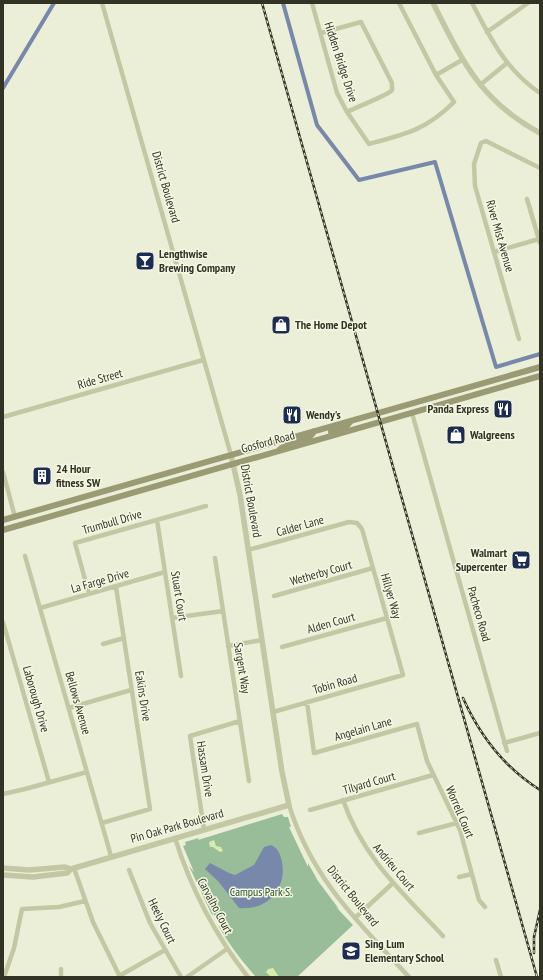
<svg xmlns="http://www.w3.org/2000/svg" width="543" height="980" font-family="'PT Sans Narrow',sans-serif">
<style>
.green{fill:#99bd98}
.sand{fill:#d8ebae}
.water{fill:#7788ab}
.lines{fill:none;stroke-linecap:round;stroke-linejoin:round}
.canal{stroke:#7788ab;stroke-width:4}
.minor{stroke:#c3c7a4;stroke-width:4.5}
.tertiary{stroke:#c3c7a4;stroke-width:5.5}
.secondary{stroke:#9a9a75;stroke-width:6}
.rail-casing{stroke:#323225;stroke-width:2.5}
.rail{stroke:#f4f8e3;stroke-width:1;stroke-dasharray:3;stroke-linecap:butt}
.labels{text-anchor:middle;stroke-width:3;stroke-linejoin:round;paint-order:stroke}
.street-label{font-size:12px;fill:#323225;stroke:#f4f8e3}
.poi-label{font-size:12px;font-weight:bold;fill:#323225;stroke:#f4f8e3;text-anchor:start}
.park-label{font-size:12px;fill:#2a4f2a;stroke:#f4f8e3}
</style>
<rect width="100%" height="100%" fill="#ebefd7"/>
<path class="green" d="M282 814 284 817H288L291 827H289L308 867V863L318 881 339 909 336 907 353 925 297 977H256C249 969 230 947 218 925L222 928 212 911 213 916 211 913 189 866 194 872 183 846 186 845 185 842 199 838 198 840Z"/>
<path class="sand" d="M214 840 216 846 221 847 223 851 220 852 213 847H210L209 842Z
M273 968 279 977H271L266 972 268 969Z"/>
<path class="water" d="M271 845C279 849 280 854 282 862 287 889 267 911 239 908L218 881 205 869 210 863 229 873 235 875 254 865 264 847Z"/>
<g class="lines">
<path class="canal" d="M283 3 317 125 359 180 435 162 496 367 540 354
M3 88 54 3"/>
<path class="minor" d="M102 3 231 455
M312 3 337 93 347 112 369 144C406 134 426 130 454 102L436 75 399 3
M472 3C490 38 506 70 540 93
M487 32 528 3
M321 33 361 22 392 83V90C389 95 356 107 347 112
M436 75 462 60
M480 85 507 63
M527 199 540 243
M494 252 539 239
M519 339 475 186 474 164 481 143 486 141 540 168
M412 413 507 751
M3 417 203 360
M3 472 15 517
M157 520 181 676
M248 550 349 522 357 523 362 529 403 675 273 712
M25 556 111 856
M215 558 249 781
M89 594 75 543 206 506
M274 596 373 568
M40 608 165 572
M172 618 223 611
M3 622 49 782
M103 644 124 638
M228 646 262 640
M282 647 387 618
M307 702 314 753 417 724 427 761 460 830 479 900 485 907
M69 708 131 690
M504 743 540 733
M3 794 25 789 87 772
M343 800C363 858 403 893 443 936
M289 805C312 879 358 922 409 977
M310 810 433 775
M102 823 150 809 116 587
M204 829 190 736 240 721
M419 833 457 823
M175 838C191 889 215 935 248 977
M74 868 93 922 120 977
M129 870 150 923 181 977
M459 877 472 874
M355 918 393 883
M496 960 501 977
M61 969V977
M119 976 165 950
M4 977 14 948 22 909 59 907 85 901
M187 977 227 949"/>
<path class="tertiary" d="M433 3C462 60 480 101 540 133
M3 868 29 870 65 867 71 869
M3 875 33 877 67 873 71 869 289 805 282 772 240 495 231 455"/>
<path class="secondary" d="M331 432 345 428 350 422
M280 449C289 442 310 442 314 431
M3 520 540 367
M3 530 540 376"/>
<g class="rail-casing">
<path id="rail" d="M262 3 537 977
M463 698C480 736 505 768 540 790
M534 953V937L540 910"/>
</g>
<use href="#rail" class="rail"/>
</g>
<defs>
<g id="bar-square" transform="scale(1)"><rect x="-9" y="-9" width="18" height="18" rx="4" fill="#1d2c52" stroke="#f4f8e3"/><path d="M-6-5H6L.8 .8V4.5H3.5V6h-7V4.5H-.8V.8Z" fill="#fff"/></g>
<g id="shop-square" transform="scale(1)"><rect x="-9" y="-9" width="18" height="18" rx="4" fill="#1d2c52" stroke="#f4f8e3"/><path d="M-5-2.5h2.3a2.7 3.5 0 0 1 5.4 0H5L5.5 6h-11ZM-1.5-2.5h3a1.5 2.3 0 0 0-3 0Z" fill="#fff"/></g>
<g id="restaurant-square" transform="scale(1)"><rect x="-9" y="-9" width="18" height="18" rx="4" fill="#1d2c52" stroke="#f4f8e3"/><path d="M-5-6h1v4h1v-4h1v4h1v-4h1v5L-1.5 .5V6h-2V.5L-5-1ZM5-6V6H3V1.5H1.5Q1.5-4 5-6Z" fill="#fff"/></g>
<g id="building-square" transform="scale(1)"><rect x="-9" y="-9" width="18" height="18" rx="4" fill="#1d2c52" stroke="#f4f8e3"/><path d="M-4-6H4V6H1V3H-1V6H-4ZM-2.5-4.3h1.7v1.8h-1.7ZM.8-4.3h1.7v1.8H.8ZM-2.5-1h1.7V.8h-1.7ZM.8-1h1.7V.8H.8Z" fill="#fff"/></g>
<g id="supermarket-square" transform="scale(1)"><rect x="-9" y="-9" width="18" height="18" rx="4" fill="#1d2c52" stroke="#f4f8e3"/><path d="M-6-5.5h2.5l.6 2H6L4.5 2H-2.5L-4.4-4H-6ZM-1.5 3.2a1.3 1.3 0 1 0 .1 0ZM3 3.2a1.3 1.3 0 1 0 .1 0Z" fill="#fff"/></g>
<g id="school-square" transform="scale(1)"><rect x="-9" y="-9" width="18" height="18" rx="4" fill="#1d2c52" stroke="#f4f8e3"/><path d="M0-5L7-2L0 1L-7-2ZM-4 1L0 2.5L4 1V4Q0 6-4 4Z" fill="#fff"/></g>
</defs>
<g fill-rule="evenodd">
<use href="#bar-square" x="145" y="261"/>
<use href="#shop-square" x="281" y="325"/>
<use href="#restaurant-square" x="503" y="409"/>
<use href="#restaurant-square" x="292" y="415"/>
<use href="#shop-square" x="456" y="435"/>
<use href="#building-square" x="42" y="476"/>
<use href="#supermarket-square" x="521" y="560"/>
<use href="#school-square" x="351" y="951"/>
</g>
<g class="labels">
<g class="street-label">
<text transform="translate(341 62) rotate(72)" y="4">Hidden Bridge Drive</text>
<text transform="translate(166 187) rotate(74)" y="4">District Boulevard</text>
<text transform="translate(500 236) rotate(74)" y="4">River Mist Avenue</text>
<text transform="translate(100 379) rotate(-16)" y="4">Ride Street</text>
<text transform="translate(268 442) rotate(-15)" y="4">Gosford Road</text>
<text transform="translate(251 501) rotate(80)" y="4">District Boulevard</text>
<text transform="translate(112 522) rotate(-16)" y="4">Trumbull Drive</text>
<text transform="translate(300 526) rotate(-16)" y="4">Calder Lane</text>
<text transform="translate(321 573) rotate(-16)" y="4">Wetherby Court</text>
<text transform="translate(100 581) rotate(-16)" y="4">La Farge Drive</text>
<text transform="translate(179 596) rotate(81)" y="4">Stuart Court</text>
<text transform="translate(391 596) rotate(74)" y="4">Hillyer Way</text>
<text transform="translate(479 614) rotate(74)" y="4">Pacheco Road</text>
<text transform="translate(331 623) rotate(-16)" y="4">Alden Court</text>
<text transform="translate(242 668) rotate(81)" y="4">Sargent Way</text>
<text transform="translate(335 684) rotate(-16)" y="4">Tobin Road</text>
<text transform="translate(143 696) rotate(81)" y="4">Eakins Drive</text>
<text transform="translate(36 699) rotate(74)" y="4">Laborough Drive</text>
<text transform="translate(78 703) rotate(74)" y="4">Bellows Avenue</text>
<text transform="translate(363 729) rotate(-16)" y="4">Angelain Lane</text>
<text transform="translate(205 769) rotate(81)" y="4">Hassam Drive</text>
<text transform="translate(369 783) rotate(-16)" y="4">Tilyard Court</text>
<text transform="translate(460 812) rotate(67)" y="4">Worrell Court</text>
<text transform="translate(177 826) rotate(-16)" y="4">Pin Oak Park Boulevard</text>
<text transform="translate(394 867) rotate(50)" y="4">Andrieu Court</text>
<text transform="translate(353 896) rotate(51)" y="4">District Boulevard</text>
<text transform="translate(215 906) rotate(62)" y="4">Carvalho Court</text>
<text transform="translate(162 921) rotate(64)" y="4">Heely Court</text>
</g>
<g class="poi-label">
<text x="159" y="258">Lengthwise<tspan x="159" dy="14">Brewing Company</tspan></text>
<text x="295" y="329">The Home Depot</text>
<text x="489" y="413" text-anchor="end">Panda Express</text>
<text x="306" y="419">Wendy's</text>
<text x="470" y="439">Walgreens</text>
<text x="56" y="473">24 Hour<tspan x="56" dy="14">fitness SW</tspan></text>
<text x="507" y="557" text-anchor="end">Walmart<tspan x="507" dy="14">Supercenter</tspan></text>
<text x="365" y="948">Sing Lum<tspan x="365" dy="14">Elementary School</tspan></text>
</g>
<g class="park-label">
<text x="261" y="896">Campus Park S.</text>
</g>
</g>
<rect width="543" height="980" fill="none" stroke="#323225" stroke-width="8"/>
</svg>
